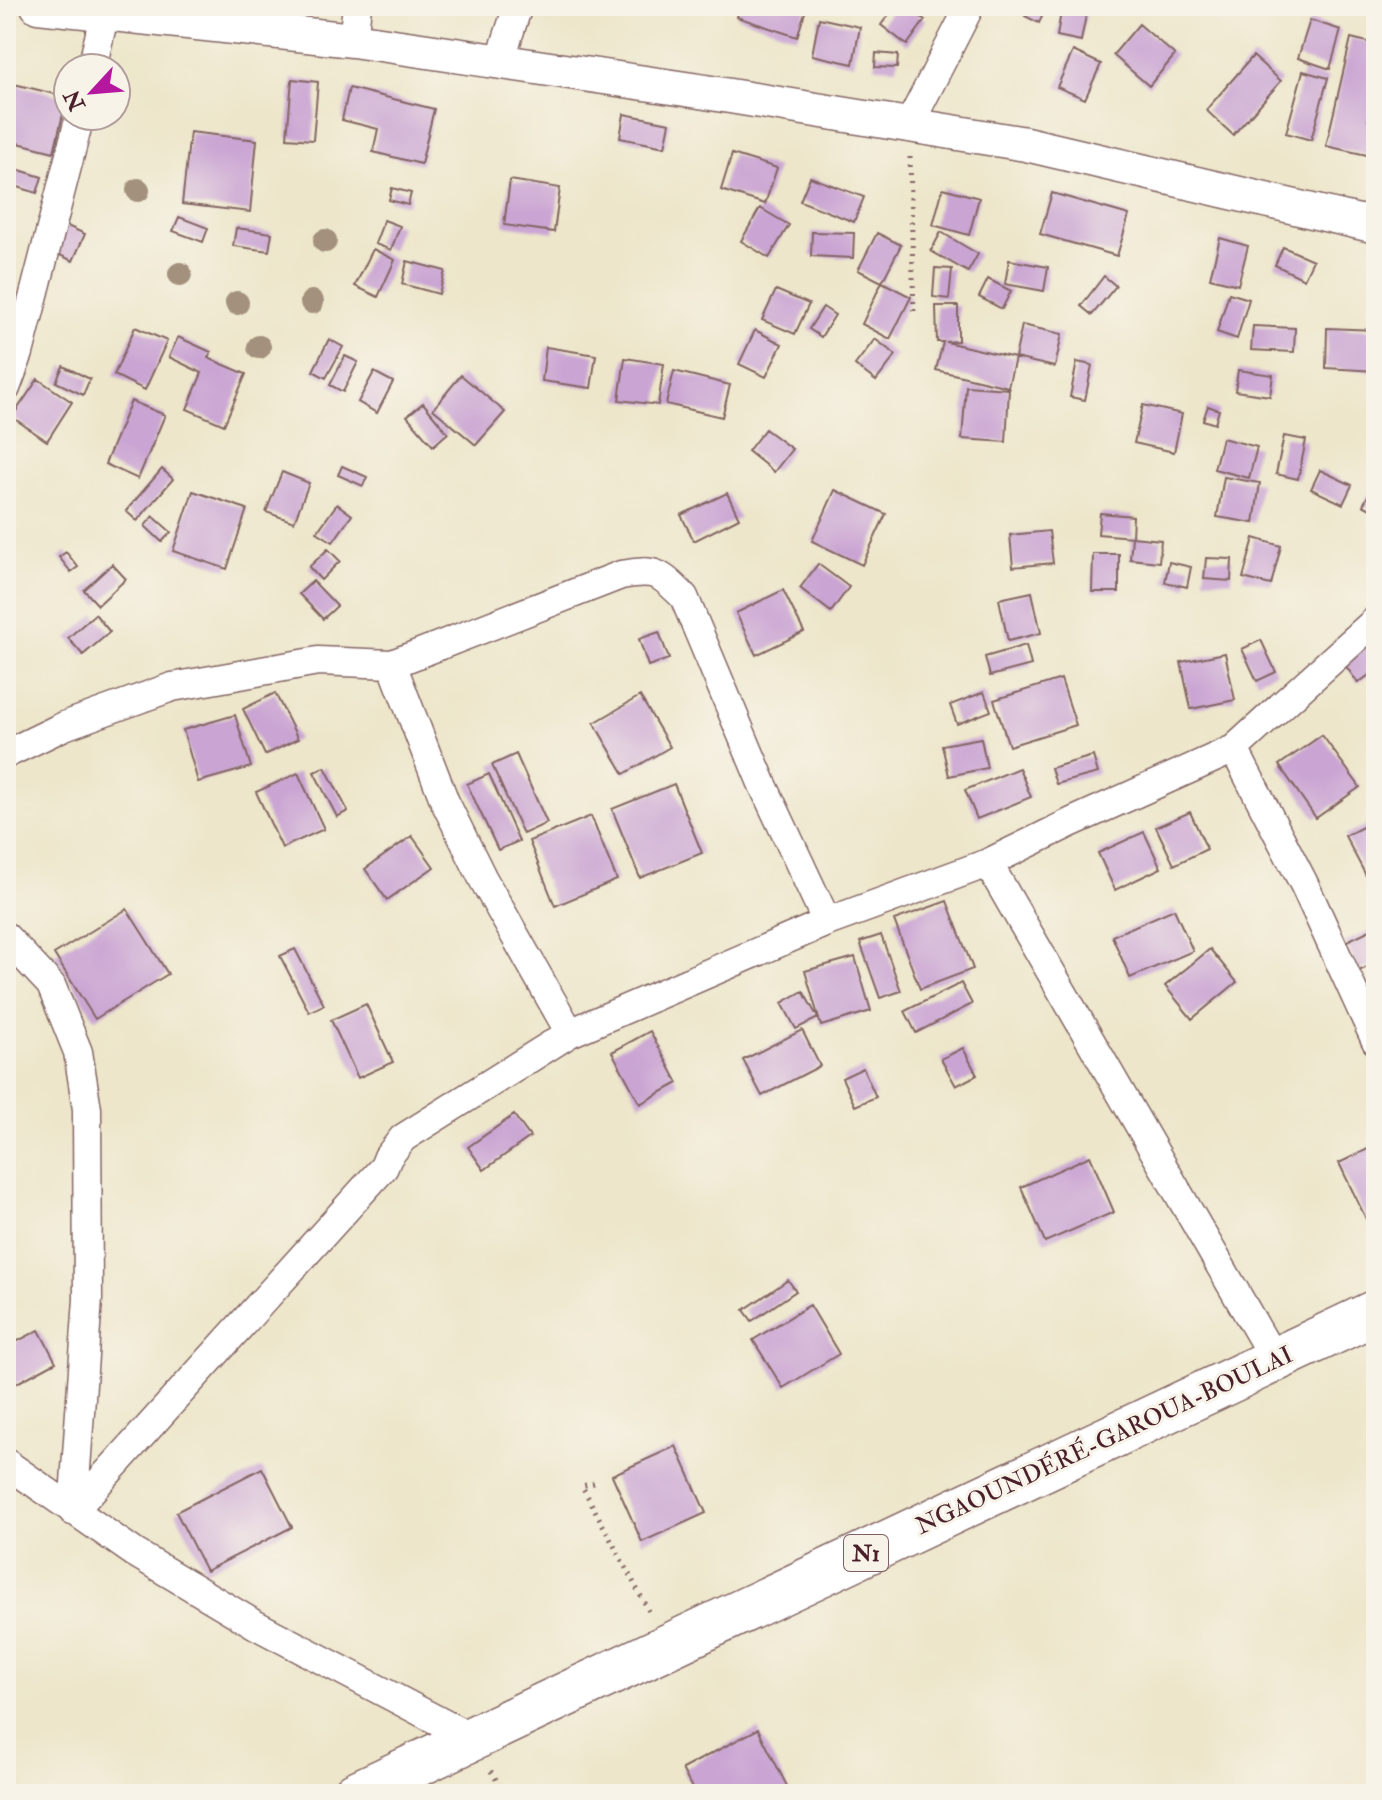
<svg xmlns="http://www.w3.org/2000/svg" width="1382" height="1800" font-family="'IM FELL Double Pica',serif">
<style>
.building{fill:#caa5d3}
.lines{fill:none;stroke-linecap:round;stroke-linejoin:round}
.minor-casing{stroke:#836563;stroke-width:31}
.tertiary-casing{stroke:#836563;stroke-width:37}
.trunk-casing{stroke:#836563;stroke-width:47}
.path{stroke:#836563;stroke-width:5;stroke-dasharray:2 6;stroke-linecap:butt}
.minor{stroke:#fff;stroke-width:28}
.tertiary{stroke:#fff;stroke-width:34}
.trunk{stroke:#fff;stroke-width:44}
.tree{fill:#a3917d}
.labels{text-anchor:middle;stroke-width:6;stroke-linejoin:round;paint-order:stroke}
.shield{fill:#f7f3e8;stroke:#7e5f64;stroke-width:2}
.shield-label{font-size:22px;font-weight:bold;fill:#4a1f2b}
.street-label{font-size:24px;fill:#4a1f2b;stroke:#f7f3e8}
</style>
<rect width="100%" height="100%" fill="#f7f3e8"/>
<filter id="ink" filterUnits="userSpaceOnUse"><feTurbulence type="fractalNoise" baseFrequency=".0125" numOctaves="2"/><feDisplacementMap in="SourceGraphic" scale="16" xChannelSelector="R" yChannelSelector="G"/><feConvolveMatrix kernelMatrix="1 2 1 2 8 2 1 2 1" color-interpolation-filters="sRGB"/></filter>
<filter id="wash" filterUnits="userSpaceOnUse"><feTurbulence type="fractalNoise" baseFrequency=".006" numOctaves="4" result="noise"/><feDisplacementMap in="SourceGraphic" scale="32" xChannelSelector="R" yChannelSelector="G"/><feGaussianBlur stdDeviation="1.8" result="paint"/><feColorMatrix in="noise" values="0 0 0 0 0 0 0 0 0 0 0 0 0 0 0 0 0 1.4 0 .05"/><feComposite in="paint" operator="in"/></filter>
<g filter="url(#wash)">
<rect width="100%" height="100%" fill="#ede6ca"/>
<g id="blocks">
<path class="building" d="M740 6H807L797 37 737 17Z
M895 6H905L925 20 907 45 881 25Z
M1029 6H1047L1039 23 1025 16Z
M1062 6 1087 10 1081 41 1057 36Z
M819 18 860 27 853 64 812 55Z
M1310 20 1341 30 1330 69 1298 58Z
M1139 24 1175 55 1149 86 1113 55Z
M1351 38 1376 44V86L1368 120 1376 122V157L1326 146Z
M1073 51 1101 64 1085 99 1057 87Z
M876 53 898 55 897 68 875 67Z
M1253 56 1281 81 1233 135 1206 110Z
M1303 71 1328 78 1311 140 1286 133Z
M292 79 318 82 313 140 287 138Z
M6 82 67 97 54 152 6 140Z
M349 88 434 109 421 164 373 152 378 129 342 120Z
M624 114 670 123 665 147 620 138Z
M190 132 257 140 250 212 182 204Z
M732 154 777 168 765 204 721 190Z
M13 168 42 177 37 193 8 184Z
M810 177 864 197 854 222 800 201Z
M510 180 560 188 554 232 504 225Z
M392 188 411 193 408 205 389 200Z
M943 188 979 198 969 235 933 225Z
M1052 193 1129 215 1117 256 1040 234Z
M760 208 789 225 769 258 741 241Z
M179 217 208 228 203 242 173 231Z
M384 220 400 226 391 250 375 244Z
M65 225 85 234 73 261 53 252Z
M236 228 272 233 269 251 233 246Z
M812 232 854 233 853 258 811 256Z
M941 232 978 254 968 272 931 251Z
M877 233 901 245 882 282 911 297 890 339 862 324 882 282 858 270Z
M1220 238 1248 246 1238 285 1210 278Z
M1283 247 1313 260 1304 279 1275 265Z
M373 249 395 260 378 297 355 286Z
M1009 260 1048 267 1044 291 1005 284Z
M407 261 445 271 439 294 402 284Z
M935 268 952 269 949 299 933 297Z
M1104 276 1116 286 1092 315 1081 306Z
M988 279 1011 291 1002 309 979 297Z
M776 290 809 304 795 334 762 320Z
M1229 293 1249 299 1237 339 1217 332Z
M936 306H958V341L946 342 1015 358 1008 387 936 370 943 342H937Z
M823 307 835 315 821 337 809 329Z
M1022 325 1062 334 1055 367 1015 358Z
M1253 326 1295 328 1294 352 1251 350Z
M135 327 167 341 145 390 114 375Z
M1327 328 1376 330V371L1326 368Z
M755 330 782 344 766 377 739 364Z
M178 337 211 352 208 358 246 374 224 425 187 409 202 373 169 357Z
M329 339 343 347 326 378 313 371Z
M875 339 896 355 876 381 855 365Z
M546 347 596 355 591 388 542 381Z
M345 356 358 362 343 392 330 385Z
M625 358 664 364 658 405 619 400Z
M1077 362 1092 365 1085 400 1070 397Z
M63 366 90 379 83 395 56 382Z
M1238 370 1273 375 1270 396 1235 391Z
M674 371 730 385 722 417 666 404Z
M374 372 393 382 377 413 358 402Z
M461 375 505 412 476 445 433 409Z
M38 379 72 402 47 441 12 417Z
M966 386 1009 389 1006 442 962 439Z
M131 401 165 415 138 479 105 464Z
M423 403 448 433 433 446 407 416Z
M1143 405 1182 414 1174 452 1134 443Z
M1208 406 1219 410 1215 424 1203 420Z
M765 429 792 449 774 472 748 451Z
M1284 436 1306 440 1298 479 1276 474Z
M1222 438 1257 447 1249 478 1214 469Z
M342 466 367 477 363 486 338 475Z
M162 469 173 479 137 521 126 511Z
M1320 470 1352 485 1343 504 1311 489Z
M282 472 309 483 294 522 266 512Z
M1224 477 1260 483 1254 523 1217 517Z
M1376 481V512L1363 505Z
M835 490 886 514 862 565 812 541Z
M193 491 247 509 227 569 173 551Z
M727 493 739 518 694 541 681 515Z
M337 504 352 515 333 542 317 532Z
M1100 513 1133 516 1132 537 1098 534Z
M153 516 171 532 162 542 145 526Z
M1049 531 1053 563 1013 567 1010 535Z
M1132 537 1161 540 1159 562 1130 559Z
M1254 538 1281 546 1271 585 1243 578Z
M328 549 340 561 321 580 309 567Z
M66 552 78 567 71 572 59 557Z
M1093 554H1119V592H1092Z
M1206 558 1232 559 1231 581 1204 579Z
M1169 562 1191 567 1187 587 1165 582Z
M112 564 126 579 98 605 84 590Z
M818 564 849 587 831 612 800 588Z
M313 581 337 606 323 619 299 594Z
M783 590 804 632 756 655 736 613Z
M1032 592 1041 633 1008 641 999 599Z
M95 614 110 632 83 655 68 638Z
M659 632 669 659 648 666 639 639Z
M1375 639 1376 670 1358 683 1343 662Z
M1261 640 1276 672 1257 681 1242 649Z
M1026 645 1031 665 990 676 985 657Z
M1225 653 1235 700 1191 709 1181 662Z
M1061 679 1076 725 1009 746 994 700Z
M984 692 991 711 957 724 950 705Z
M275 693 298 739 265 755 243 709Z
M640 696 670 747 624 774 594 723Z
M235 715 251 767 198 782 183 730Z
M1322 735 1360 787 1316 818 1279 765Z
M981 738 987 768 949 776 942 745Z
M516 754 547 823 523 834 492 765Z
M1093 756 1098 773 1056 784 1051 768Z
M325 767 348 811 337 817 314 772Z
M1019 768 1031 797 977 819 965 790Z
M298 773 324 829 282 848 256 792Z
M489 774 519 841 498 850 467 784Z
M674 784 702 853 640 878 612 809Z
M1190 812 1207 849 1174 865 1156 827Z
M591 816 617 880 555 906 529 841Z
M1376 820V885L1372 887 1345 836Z
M1144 832 1161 868 1115 890 1098 853Z
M412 836 434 867 387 900 365 869Z
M947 901 973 969 920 989 894 920Z
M127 909 168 974 95 1019 54 954Z
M1174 909 1193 951 1130 978 1112 936Z
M1376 927V963L1359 971 1345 942Z
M881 935 901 991 880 998 860 942Z
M295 949 324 1005 309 1012 280 956Z
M1210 949 1237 982 1192 1019 1165 986Z
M855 957 871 1011 821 1026 805 971Z
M961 983 972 1004 916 1033 905 1011Z
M803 991 818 1018 796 1029 782 1003Z
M366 1004 393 1062 358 1078 331 1020Z
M802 1030 820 1066 762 1096 743 1060Z
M650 1031 678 1083 640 1104 612 1052Z
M963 1048 977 1075 956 1086 941 1059Z
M863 1068 876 1097 855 1106 842 1078Z
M514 1115 530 1137 484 1170 468 1147Z
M1376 1145V1222L1369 1225 1339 1163Z
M1090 1156 1114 1212 1045 1242 1021 1187Z
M788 1280 796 1291 752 1321 744 1310Z
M810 1305 839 1354 783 1388 753 1340Z
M39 1330 56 1362 6 1389V1347Z
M676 1446 706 1513 642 1542 612 1475Z
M262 1468 292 1527 206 1571 176 1512Z
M758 1729 791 1794H695L682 1769Z"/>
</g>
</g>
<g filter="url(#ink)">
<use href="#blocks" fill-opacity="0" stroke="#836563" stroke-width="2"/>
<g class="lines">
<g class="minor-casing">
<path id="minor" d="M353 40 357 6
M500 61 518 6
M92 68 105 12
M909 125 970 6
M6 388 19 353 80 116
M392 664 445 802 483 879 570 1033 827 922
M1234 749 1376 620
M6 754 64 726 172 687 318 661 392 664 621 575C656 569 659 572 684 597L762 783 827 922 988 863 1274 1359
M988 863 1072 822 1234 749 1304 884 1376 1041
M6 937 51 985 78 1052 87 1109 88 1299 73 1511
M6 1463 135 1553 256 1625 471 1738
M73 1511 384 1167 388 1157 403 1138 570 1033"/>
</g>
<g class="tertiary-casing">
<path id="tertiary" d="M38 6 353 40 699 91 1026 144 1376 226"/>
</g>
<g class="trunk-casing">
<path id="trunk" d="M355 1794 1376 1312"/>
</g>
<path class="path" d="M910 157 914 316
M594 1483 582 1486 651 1615
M491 1771 505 1794"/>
<use href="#minor" class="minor"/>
<use href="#tertiary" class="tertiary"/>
<use href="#trunk" class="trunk"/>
</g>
<g class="tree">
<circle cx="138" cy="190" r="12"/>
<circle cx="325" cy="241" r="12"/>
<circle cx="180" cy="274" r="12"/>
<circle cx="312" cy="302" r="12"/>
<circle cx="237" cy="303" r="12"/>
<circle cx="259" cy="347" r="12"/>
</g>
</g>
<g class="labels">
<rect class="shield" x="844" y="1535" width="44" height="36" rx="6"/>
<g class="shield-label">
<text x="866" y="1561">N1</text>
</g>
<g class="street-label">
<text transform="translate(1104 1440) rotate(-25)" y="8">NGAOUNDÉRÉ-GAROUA-BOULAI</text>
</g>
</g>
<rect width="1382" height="1800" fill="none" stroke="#f7f3e8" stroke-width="32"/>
<g transform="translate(92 92) rotate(244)"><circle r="38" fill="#f7f3e8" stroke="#b29e9c" stroke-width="2"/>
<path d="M0-6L14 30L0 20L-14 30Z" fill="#b5179e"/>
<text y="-12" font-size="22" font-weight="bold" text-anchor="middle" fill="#4a1f2b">N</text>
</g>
</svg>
